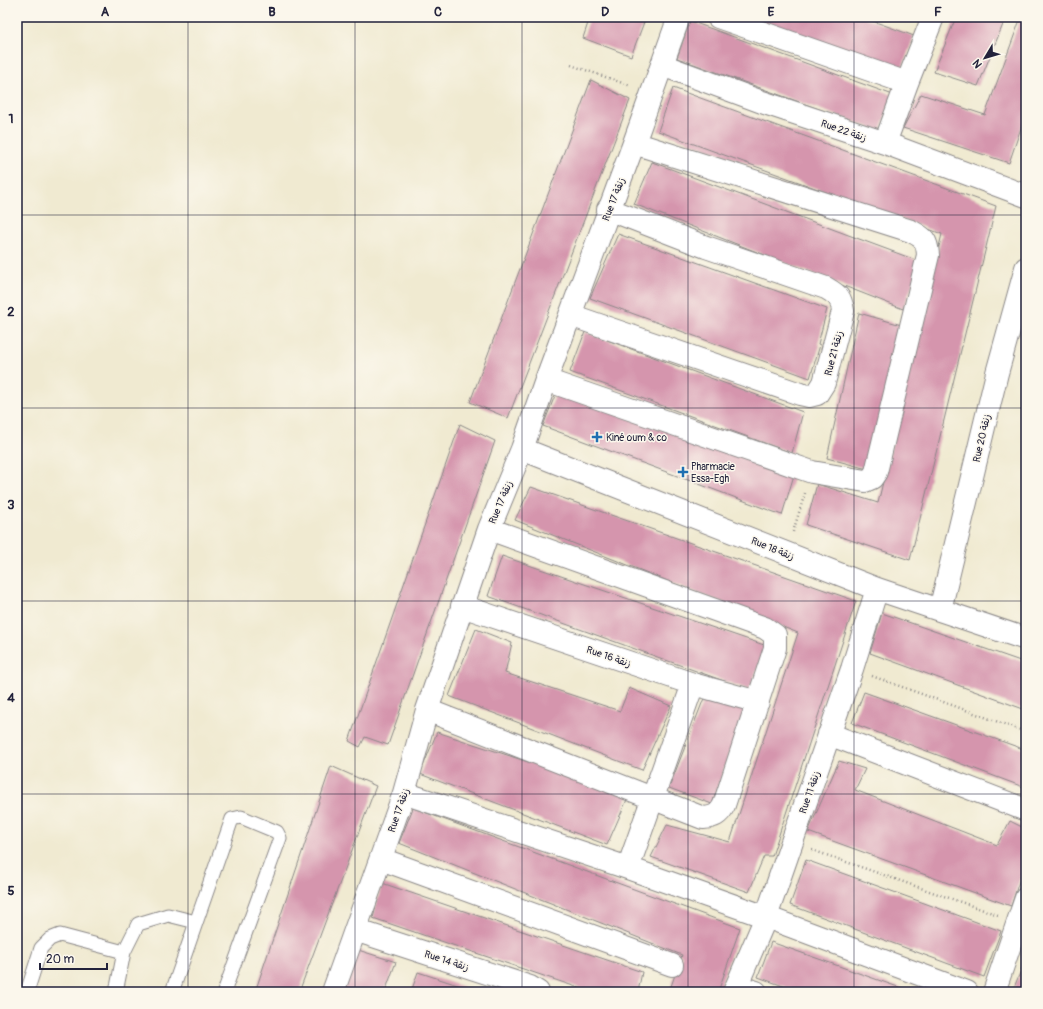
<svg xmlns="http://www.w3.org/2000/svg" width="1043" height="1009" font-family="Pangolin,'Playpen Sans Arabic',sans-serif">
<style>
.building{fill:#d595ad}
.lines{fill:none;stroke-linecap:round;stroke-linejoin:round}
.service-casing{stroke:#898686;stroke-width:15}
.minor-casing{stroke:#898686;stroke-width:24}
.path{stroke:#898686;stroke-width:2.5;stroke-dasharray:1 3;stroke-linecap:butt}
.service{stroke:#fff;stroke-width:13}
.minor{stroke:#fff;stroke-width:22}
.grid{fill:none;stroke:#22223b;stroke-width:1;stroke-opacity:0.55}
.poi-dot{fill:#1f6fb2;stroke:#fbf7ec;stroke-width:1.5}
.labels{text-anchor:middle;stroke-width:3;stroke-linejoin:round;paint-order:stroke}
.street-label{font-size:10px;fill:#22223b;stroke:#fbf7ec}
.poi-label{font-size:10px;fill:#22223b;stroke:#fbf7ec;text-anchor:start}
.neatline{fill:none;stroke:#22223b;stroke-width:1.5}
.grid-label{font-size:13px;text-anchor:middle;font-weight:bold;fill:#22223b}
</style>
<rect width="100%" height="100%" fill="#fbf7ec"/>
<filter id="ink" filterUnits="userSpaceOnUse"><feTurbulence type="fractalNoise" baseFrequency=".025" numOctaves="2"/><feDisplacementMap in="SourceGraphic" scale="8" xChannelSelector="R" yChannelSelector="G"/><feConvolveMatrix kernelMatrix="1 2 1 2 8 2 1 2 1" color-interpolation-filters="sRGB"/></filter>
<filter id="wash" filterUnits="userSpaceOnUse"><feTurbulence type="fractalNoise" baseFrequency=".012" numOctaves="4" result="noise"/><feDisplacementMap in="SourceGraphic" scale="16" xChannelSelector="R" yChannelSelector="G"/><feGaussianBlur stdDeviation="0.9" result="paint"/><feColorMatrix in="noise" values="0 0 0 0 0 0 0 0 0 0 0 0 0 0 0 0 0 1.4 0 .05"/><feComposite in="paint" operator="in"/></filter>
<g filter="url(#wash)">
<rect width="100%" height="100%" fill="#f0ead1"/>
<g id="blocks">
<path class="building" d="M590 17H646L631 56 583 38Z
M748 17H862L914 36 901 72Z
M956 17H1006L978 86 934 72Z
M1021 17H1026V126L1022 125 1009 163 903 128 921 94 985 115Z
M690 21 893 95 880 131 677 58Z
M591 80 630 100 508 418 470 402Z
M673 88 996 206 910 560 806 525 817 484 878 503 942 234 658 131Z
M652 162 921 262 903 309 634 204Z
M618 234 827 309 818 344 820 345 810 378 590 298Z
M859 313 905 326 871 470 827 458Z
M585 332 803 412 792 453 570 372Z
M556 393 794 475 782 515 543 426Z
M460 424 495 441 388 745 365 737 360 747 349 741Z
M531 487 856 601 772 856H764L749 892 651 857 667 825 730 842 798 633 515 520Z
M502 556 767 646 749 690 488 596Z
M882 613 1026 663V710L870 653Z
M476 629 512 643 505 673 620 711 629 688 671 706 642 770 449 696Z
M864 692 1026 750V788L852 723Z
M706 693 745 710 712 804 669 788Z
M437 732 629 795 607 845 420 774Z
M839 761 865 769 855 790 997 845 1010 821 1026 829V860L1011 906 808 832Z
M331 766 376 786 299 992H255Z
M413 808 740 928 718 992H669L682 955 399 843Z
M806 860 1001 931 984 977 790 905Z
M382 883 642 972 638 992H591L373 918Z
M771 942 912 992H800L758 977Z
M355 949 396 962 385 992H340Z
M1026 958V992H1020L1013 990Z
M418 972 479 992H411Z"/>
</g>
</g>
<g filter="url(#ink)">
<use href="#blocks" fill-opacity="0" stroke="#898686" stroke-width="1"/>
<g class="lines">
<g class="service-casing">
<path id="service" d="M124 952 138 924 168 915 196 922
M27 992 41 948 50 939 60 935 124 952 116 992
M172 992 232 819 241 817 277 832 280 838 224 992"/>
</g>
<g class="minor-casing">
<path id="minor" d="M718 17 907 83
M662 65 762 102 885 143 1026 196
M885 143 907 83 933 17
M570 315 800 394 809 396 817 394 824 383 843 311C841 297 838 295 826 288L706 247 608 209
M546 380 812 472 865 481 872 478 876 472 928 255C927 240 924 238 911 231L634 143
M522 449 877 589 1026 639
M462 606 693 684 758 702
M940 610 997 373 1026 268
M427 710 703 818C714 817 719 815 724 805L775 648V635L765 628 489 529
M829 734 1026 810
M404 793 628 868 766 917 967 992
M381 859 672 965
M628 868 693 684
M355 930 530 987 538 992
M737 986 756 992
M333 992 404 793 427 710 489 529 522 449 546 380 634 143 679 17
M734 992 766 917 852 669 877 589
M994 992 1026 898"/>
</g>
<path class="path" d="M571 65 631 86
M793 532 805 493
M872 676 1026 732
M812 850 998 915"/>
<use href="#service" class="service"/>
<use href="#minor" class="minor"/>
</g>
</g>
<path class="grid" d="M188 17V992M355 17V992M522 17V992M688 17V992M854 17V992M17 215H1026M17 408H1026M17 601H1026M17 794H1026"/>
<g class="poi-dot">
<path d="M595 431h4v4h4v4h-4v4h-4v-4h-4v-4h4z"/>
<path d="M681 466h4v4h4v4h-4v4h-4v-4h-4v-4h4z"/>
</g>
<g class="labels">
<g class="street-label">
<text transform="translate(844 130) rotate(19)" y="4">Rue 22 زنقة</text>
<text transform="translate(613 199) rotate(-69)" y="4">Rue 17 زنقة</text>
<text transform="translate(833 353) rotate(-75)" y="4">Rue 21 زنقة</text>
<text transform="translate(981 438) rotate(-77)" y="4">Rue 20 زنقة</text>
<text transform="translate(500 502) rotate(-67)" y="4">Rue 17 زنقة</text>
<text transform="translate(773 548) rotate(22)" y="4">Rue 18 زنقة</text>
<text transform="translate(609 656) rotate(19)" y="4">Rue 16 زنقة</text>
<text transform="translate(809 792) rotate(-71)" y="4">Rue 11 زنقة</text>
<text transform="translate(398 810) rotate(-71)" y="4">Rue 17 زنقة</text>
<text transform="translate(447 960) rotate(18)" y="4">Rue 14 زنقة</text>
</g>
<g class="poi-label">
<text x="606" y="441">Kiné oum &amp; co</text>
<text x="691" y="470">Pharmacie<tspan x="691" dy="12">Essa-Egh</tspan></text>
</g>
</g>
<rect width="1043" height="1009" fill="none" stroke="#fbf7ec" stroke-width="44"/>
<g transform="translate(985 58) rotate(232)" stroke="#fbf7ec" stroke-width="3" paint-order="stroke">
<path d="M0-3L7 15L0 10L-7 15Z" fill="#22223b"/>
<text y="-6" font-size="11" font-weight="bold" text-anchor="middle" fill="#22223b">N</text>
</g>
<path d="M40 963v6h67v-6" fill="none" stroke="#22223b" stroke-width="2"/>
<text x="46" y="963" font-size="12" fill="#22223b" stroke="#fbf7ec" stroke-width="3" paint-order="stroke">20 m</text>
<rect x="22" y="22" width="999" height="965" class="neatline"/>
<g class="grid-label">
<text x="105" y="16">A</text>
<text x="272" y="16">B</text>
<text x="438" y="16">C</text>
<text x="605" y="16">D</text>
<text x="771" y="16">E</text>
<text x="938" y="16">F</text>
<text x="11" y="123">1</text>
<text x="11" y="316">2</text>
<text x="11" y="509">3</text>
<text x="11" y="702">4</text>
<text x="11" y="895">5</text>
</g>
</svg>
